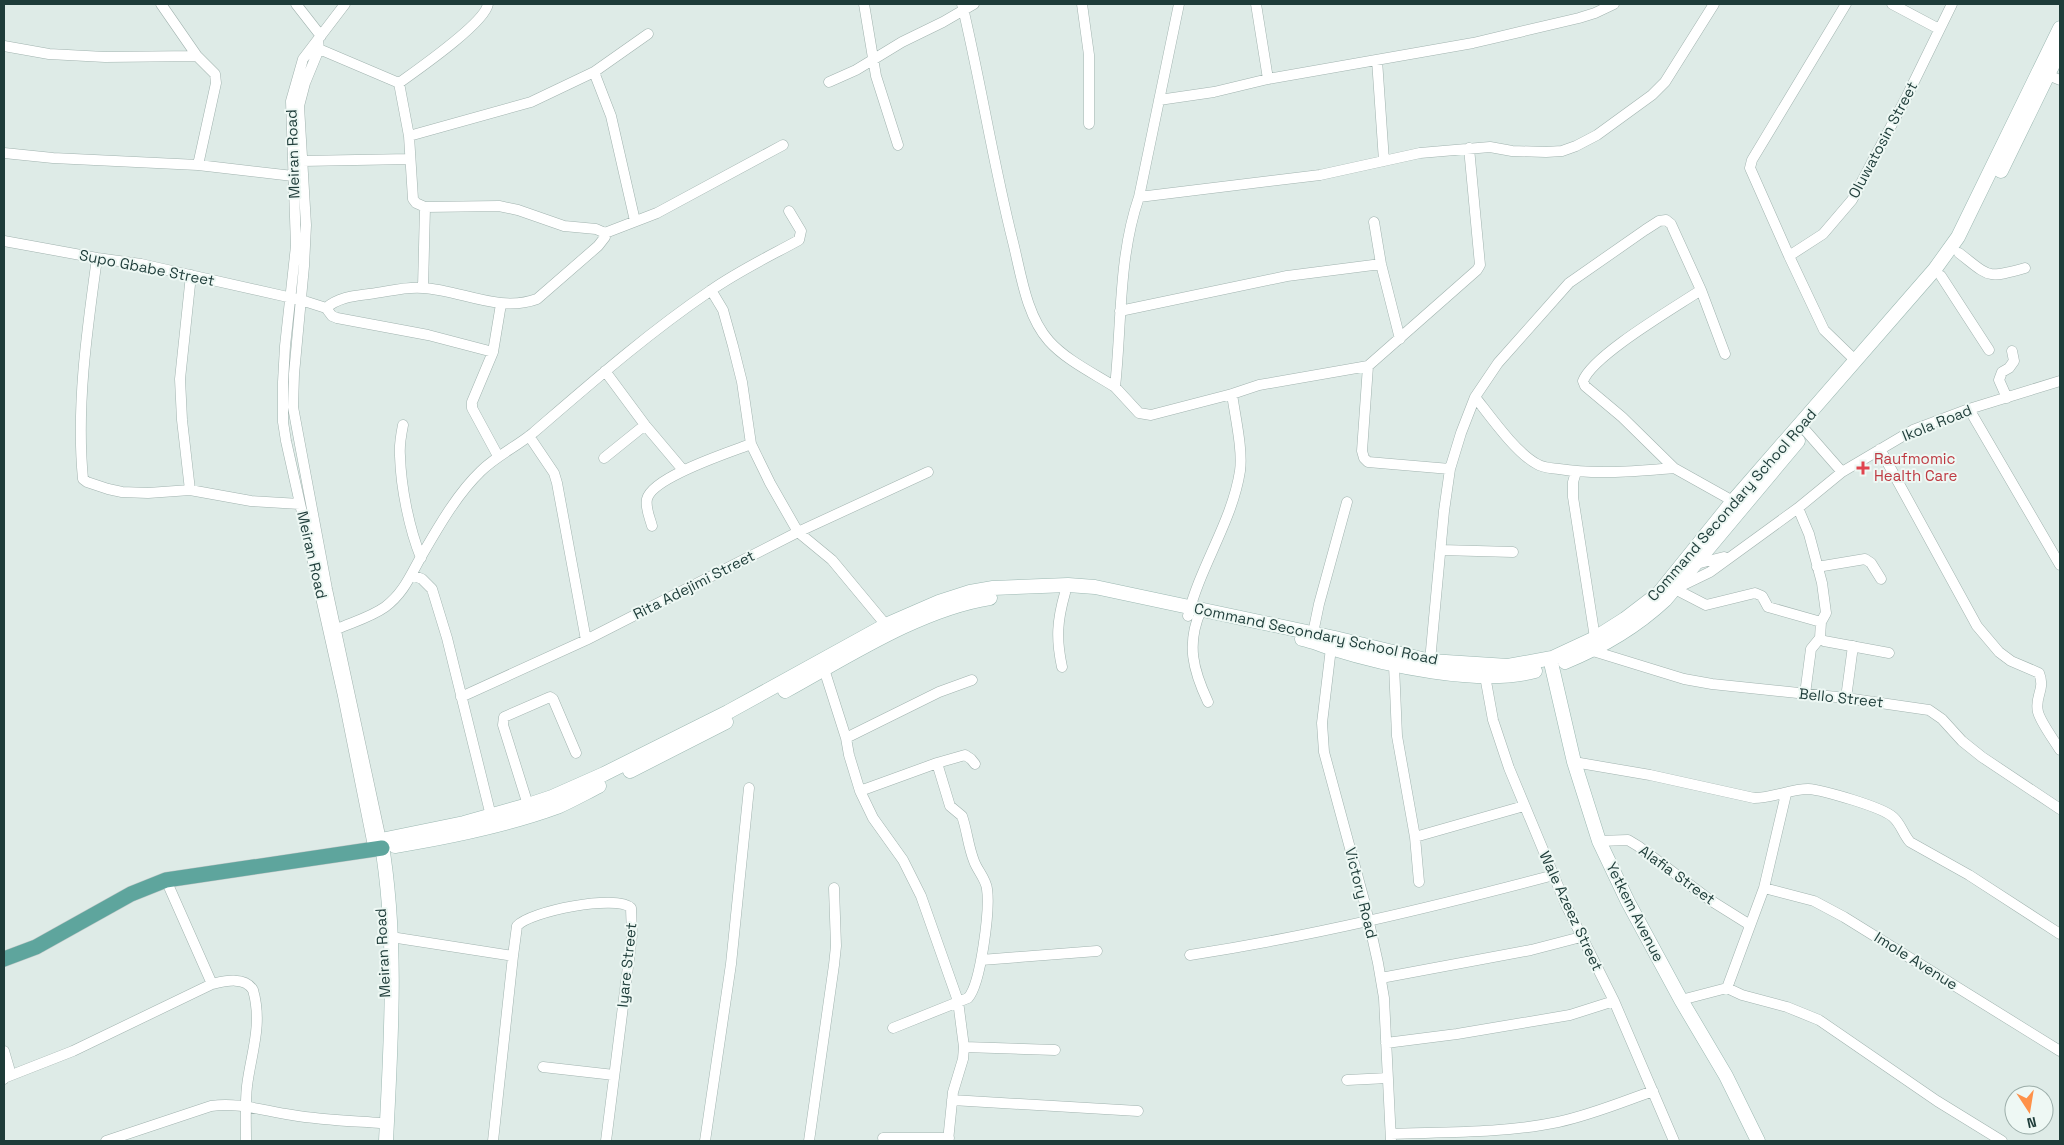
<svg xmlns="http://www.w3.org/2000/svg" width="2064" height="1145" font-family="'Space Grotesk',sans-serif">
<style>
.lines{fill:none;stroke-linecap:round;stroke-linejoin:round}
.street-casing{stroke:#a1b3af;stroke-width:11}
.secondary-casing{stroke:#9cb8b2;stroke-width:15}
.primary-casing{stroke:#c0c8c8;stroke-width:16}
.street{stroke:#fff;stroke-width:10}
.secondary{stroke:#fff;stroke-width:14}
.primary{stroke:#5ea59d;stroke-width:15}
.health-dot{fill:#e0444e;stroke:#eef8f4;stroke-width:2}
.labels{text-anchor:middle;stroke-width:4;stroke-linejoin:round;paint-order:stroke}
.street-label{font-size:15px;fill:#1e3c39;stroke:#eef8f4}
.health-label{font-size:15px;fill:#be3a42;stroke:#eef8f4;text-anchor:start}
</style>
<rect width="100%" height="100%" fill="#deebe7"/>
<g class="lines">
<g class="street-casing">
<path id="street" d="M161 4 197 56 215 74 216 83 198 165
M296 4 321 36
M345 4 303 59 291 101 296 246 285 346 283 382V422L286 441 343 696 372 841
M864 4 876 76 898 145
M962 4C981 83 993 163 1013 242 1021 274 1026 315 1049 341 1066 360 1093 373 1115 387
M1082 4 1089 55V124
M1179 4 1139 197C1118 258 1122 323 1115 387L1139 413 1151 415 1232 394 1259 385 1368 366 1477 270 1480 265 1469 148
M1256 4 1268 79
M1846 4 1752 160 1750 168 1789 256 1824 330 1856 361
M1892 4 1939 29
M318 40 319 49 305 83 299 106 306 225 304 266 294 374 293 407 327 589 381 840
M4 46 49 54 105 57 197 56
M319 49 399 83
M1377 60 1384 161
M594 72 611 116 635 221
M2048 75 2060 80
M829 82 856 70 902 42 943 22 974 4
M399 83 409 136 413 199 416 203 425 207 423 288
M399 83C417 70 485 23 488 4
M1159 100 1214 92 1268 79 1473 43 1579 18 1595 13 1614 4
M409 136 531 102 594 72 648 34
M4 153 53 158 198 165 293 176
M302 161 410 159
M1139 197 1320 175 1420 153 1490 147 1512 151 1546 152 1562 151 1576 146 1597 135 1652 95 1665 82 1714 4
M425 207 499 206 518 210 564 226 596 229 605 233 657 213 783 145
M1374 222 1381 264 1400 339
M4 241 97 258 141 264 301 300 326 308 332 316 337 318 428 335 493 352 472 402V408L498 456
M1959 253C1990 277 1986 279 2025 268
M1789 256 1823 234 1852 200 1907 96 1952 4
M97 258C87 330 76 407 83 479L87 482 108 489 122 492 148 493 190 490 251 501 300 504
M1941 276 1989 350
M711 290 723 310 733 346 742 382 751 444 770 483 798 532 832 560 886 625
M1701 290C1674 308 1593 355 1583 381L1585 386 1622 417 1674 468 1733 501
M326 308C339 297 354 296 369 294 387 292 406 286 423 288 461 290 499 313 537 299L598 246 605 237V233
M1120 311 1287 276 1381 264
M493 352 501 304
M1368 366 1362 451 1364 458 1368 462 1450 469
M605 371 645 425 683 470
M1475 397C1490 416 1516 453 1537 464 1543 468 1552 468 1559 469 1598 475 1635 471 1674 468
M2007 398 1999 380 2002 372 2009 368 2014 361 2012 351
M1969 409 2060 565
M403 425C401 435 399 446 400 456 401 488 409 528 421 558
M1806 431 1842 472 1913 430 1969 409 2060 381
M529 436 554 473 557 483 586 640
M1880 449 1977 626 1999 652 2011 661 2039 673C2046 690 2034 696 2038 712 2041 723 2054 740 2060 750
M604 458 645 425
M1576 472 1573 482V497L1595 638
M190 490 182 420 180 379 191 275
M1798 508 1809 534 1822 583 1826 613 1821 622 1820 638 1824 641 1889 653
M652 526C650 518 645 508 647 499 652 477 730 452 751 444
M1441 550 1513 552
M1693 562 1696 564 1724 557
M1817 567 1865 559 1871 563 1881 579
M412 575 422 579 432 589 447 638 491 816
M1679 587 1710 572 1798 508 1842 472
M1675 589 1706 605 1755 593 1762 596 1768 607 1821 622
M1201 610C1186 644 1193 670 1208 702
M1188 616C1200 566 1232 522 1240 471 1243 450 1235 416 1232 394
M337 629C353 622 371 617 385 607 404 593 411 574 422 555 439 526 457 494 481 471 496 456 516 447 533 433 590 384 648 333 710 291 738 271 770 256 799 240L801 231 789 211
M1313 633 1319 604 1347 502
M1331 648 1322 723 1324 752 1364 900 1378 963 1384 998 1391 1141
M1593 651 1684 679 1712 684 1846 698 1929 710 1942 719 1962 741 1982 757 2060 809
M1430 661 1444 511 1450 469 1461 433 1475 397 1498 363 1569 283 1645 230 1659 221 1666 220 1671 224 1701 290 1725 354
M1394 665 1397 736 1415 837 1524 806
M1062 667C1056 639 1057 621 1065 593
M824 669 846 738 849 755 860 791 873 818 903 860 921 896 958 1001 964 1047 963 1059 953 1092 948 1141
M1485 676 1493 720 1509 768 1566 905 1614 1001 1674 1141
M1805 694 1811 649 1820 638
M461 697 586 640 798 532 928 472
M1846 698 1853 646
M846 738 939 692 972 680
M1574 762 1650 775 1754 798C1773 798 1791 789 1808 789 1823 790 1882 807 1893 817 1901 824 1903 834 1910 842L1969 875 2060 934
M860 791 937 763 965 755 971 759 975 764
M528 805 503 725 504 717 550 697 553 699 576 753
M1415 837 1419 882
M1599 841 1628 840 1638 846 1710 900 1750 925
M166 880 212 984
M1764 888 1814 901 1844 917 2060 1051
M391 937 513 956 493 1141
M1190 955C1313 936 1433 907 1554 875
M513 956 517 926C530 911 617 894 631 908L632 935 606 1141
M981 960 1097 951
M1381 978 1531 950 1581 937
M1727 988 1742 995 1787 1007 1819 1020 1937 1101 2002 1141
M1681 1000 1727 988 1764 888 1786 794
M893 1028 968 998C981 984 990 909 987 889 986 879 977 870 974 861 968 846 967 830 962 816L950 806 937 763
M1386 1043 1457 1034 1570 1015 1614 1001
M964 1047 1055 1050
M4 1051 9 1068 4 1079
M543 1067 614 1075
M4 1078 73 1051 212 984C225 981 245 976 253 990 263 1025 251 1053 247 1086 245 1104 246 1123 246 1141
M1347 1080 1388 1078
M952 1100 1138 1111
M1391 1134C1445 1132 1506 1133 1558 1122 1591 1115 1622 1102 1653 1091
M883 1138H949
M106 1141 211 1106C239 1102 264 1111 292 1115 321 1120 351 1121 380 1123
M705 1141 731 964 749 788
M809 1141 834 965 836 946 834 888"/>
</g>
<g class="secondary-casing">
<path id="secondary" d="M2001 171 2060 50
M1302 639C1312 641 1321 645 1331 648 1385 665 1481 686 1535 671
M1565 662C1602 647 1636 627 1665 600L1798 441
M1552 667 1574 762 1599 841 1628 902 1681 1000 1726 1076 1758 1141
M785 691C847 657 920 609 990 598
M630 771 726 722
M395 846C450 837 505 826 557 807 571 801 585 793 599 786
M386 1141C391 1041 398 939 381 840L464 823 528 805 552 797 604 774 728 712 886 625 939 602 970 592 993 588 1068 585 1095 587 1335 638 1430 661 1508 666 1552 658 1595 638 1625 619 1659 593 1733 501 1935 269 1958 237 2060 28"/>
</g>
<g class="primary-casing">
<path id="primary" d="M4 959 36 947 131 894 166 880 382 848"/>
</g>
<use href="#street" class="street"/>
<use href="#secondary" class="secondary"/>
<use href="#primary" class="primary"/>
</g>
<path class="health-dot" d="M1860.5 460.5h5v5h5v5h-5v5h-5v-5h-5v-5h5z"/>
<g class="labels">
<g class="street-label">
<text transform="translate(1883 140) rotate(-62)" y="5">Oluwatosin Street</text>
<text transform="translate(293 154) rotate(-92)" y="5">Meiran Road</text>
<text transform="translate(147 268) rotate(11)" y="5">Supo Gbabe Street</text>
<text transform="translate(1937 423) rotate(-22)" y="5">Ikola Road</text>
<text transform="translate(1732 505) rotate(-49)" y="5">Command Secondary School Road</text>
<text transform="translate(312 555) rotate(77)" y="5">Meiran Road</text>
<text transform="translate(694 585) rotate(-27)" y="5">Rita Adejimi Street</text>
<text transform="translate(1316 634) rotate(12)" y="5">Command Secondary School Road</text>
<text transform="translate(1841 698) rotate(6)" y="5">Bello Street</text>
<text transform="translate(1677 875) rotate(36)" y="5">Alafia Street</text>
<text transform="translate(1361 893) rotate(76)" y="5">Victory Road</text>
<text transform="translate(1571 911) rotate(65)" y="5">Wale Azeez Street</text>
<text transform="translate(1635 912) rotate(63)" y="5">Yetkem Avenue</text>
<text transform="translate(383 953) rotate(-93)" y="5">Meiran Road</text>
<text transform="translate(1916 961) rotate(32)" y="5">Imole Avenue</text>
<text transform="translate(627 965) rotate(-84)" y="5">Iyare Street</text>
</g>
<g class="health-label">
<text x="1874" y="464">Raufmomic<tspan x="1874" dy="17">Health Care</tspan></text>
</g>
</g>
<rect width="2064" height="1145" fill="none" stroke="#1e3c39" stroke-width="10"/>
<g transform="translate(2029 1110) rotate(168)"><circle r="24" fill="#eef8f4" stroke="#9bada9"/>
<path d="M0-4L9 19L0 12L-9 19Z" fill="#fe9149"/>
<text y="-8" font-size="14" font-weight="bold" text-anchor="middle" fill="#1e3c39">N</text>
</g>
</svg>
